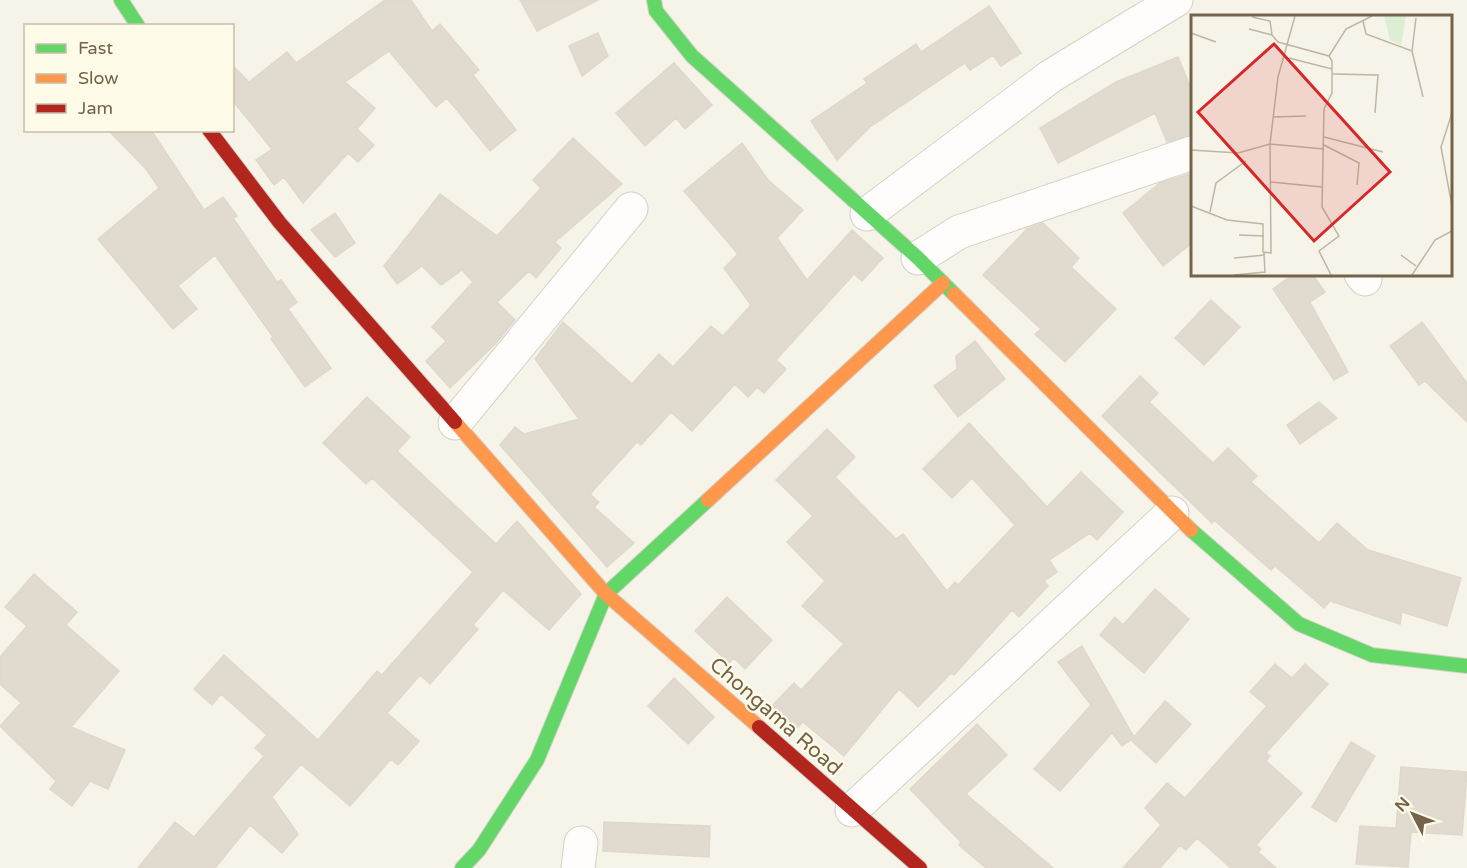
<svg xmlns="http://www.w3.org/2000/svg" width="1467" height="868" font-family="'Varela Round',sans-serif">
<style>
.building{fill:#e0dbce;stroke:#dfd8cb;stroke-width:1.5}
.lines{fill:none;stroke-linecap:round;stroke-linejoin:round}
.street-casing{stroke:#d4d0c6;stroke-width:35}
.fast-casing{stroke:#d6d1c7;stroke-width:16}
.slow-casing{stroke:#d6d1c7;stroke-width:16}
.jam-casing{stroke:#d6d1c7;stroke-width:16}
.street{stroke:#fefdfc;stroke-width:33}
.fast{stroke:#63d668;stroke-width:14}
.slow{stroke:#ff974d;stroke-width:14}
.jam{stroke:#b3261e;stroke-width:14}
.labels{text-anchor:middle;stroke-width:4.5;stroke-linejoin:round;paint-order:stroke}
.street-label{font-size:21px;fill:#746249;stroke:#fffbe9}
.inset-road{fill:none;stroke:#beb6a4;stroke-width:1.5}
.view{fill:#d62828;fill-opacity:0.15;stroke:#d62828;stroke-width:3}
.inset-edge{fill:none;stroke:#746249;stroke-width:3}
</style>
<rect width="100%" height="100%" fill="#f6f4e9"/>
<path class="building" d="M385 0H411L432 31 440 24 479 70 473 75 516 130 490 151 447 98 436 107 389 51 345 82 375 108 357 129 374 145 358 162 348 153 303 203 284 177 274 185 256 160 272 149 232 100V65L249 82 287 52 296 63Z
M520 0H598L537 31Z
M989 6 1021 53 1001 66 993 55 970 70 965 63 870 127 837 160 811 121 867 83 864 79 916 44 921 52Z
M598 33 608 56 582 76 569 46Z
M1178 57 1192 91V135L1167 142 1155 113 1058 163 1040 128 1116 82Z
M674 63 712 105 685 129 676 118 645 146 616 113Z
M108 130H151L204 210 223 197 237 216 233 218 277 282 281 280 297 302 288 309 331 368 305 387 271 339 273 337 215 255 178 286 197 309 173 329 98 239 159 188 146 169Z
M573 138 622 184 555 242 561 248 536 278 529 271 497 302 515 320 496 343 450 388 426 361 446 341 432 327 473 282 462 270 441 285 422 266 397 284 384 266 440 194 497 236 541 188 533 180Z
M742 143 768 180 803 210 777 238 807 280 852 230 883 258 862 281 854 274 776 360 786 369 764 393 757 387 748 397 735 384 692 431 671 412 641 445 637 442 590 494 599 502 594 507 634 543 607 567 500 445 515 427 524 434 579 419 535 359 563 322 632 384 659 354 673 367 711 326 723 336 751 305 724 268 738 254 684 191Z
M1192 173V243L1163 266 1123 213 1160 183Z
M335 213 355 243 335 257 311 230Z
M1043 223 1079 258 1071 267 1116 309 1065 362 1035 334 1041 329 983 275 1027 229Z
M1294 274H1312L1325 292 1310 302 1348 372 1334 380 1273 289Z
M1211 300 1240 327 1204 365 1175 338Z
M1422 322 1467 383V422L1425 381 1419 385 1390 346Z
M975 341 1005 379 958 417 934 386 957 369 956 356Z
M1140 376 1158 393 1149 402 1213 463 1228 448 1257 476 1251 482 1319 543 1337 523 1368 550 1461 578 1447 626 1402 612 1400 624 1330 601 1324 608 1275 566 1271 570 1214 520 1212 523 1102 416Z
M367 397 410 437 397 451 496 544 517 521 581 594 549 630 503 590 473 625 478 629 430 684 420 675 387 713 419 741 398 765 391 759 350 806 301 764 272 797 298 834 282 853 250 825 215 868H138L175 822 194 837 264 756 255 748 267 735 221 694 212 705 194 689 224 655 318 740 377 671 382 675 473 572 372 478 366 484 323 443Z
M1319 402 1337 418 1300 444 1287 425Z
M969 423 1047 507 1081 472 1123 512 1097 540 1090 533 1049 560 1057 572 1044 581 1048 586 1019 617 1012 610 954 675 951 673 918 707 899 689 844 756 803 722 793 732 768 710 794 683 801 690 844 644 802 606 825 581 787 542 813 516 776 480 827 429 855 457 835 477 896 539 903 534 947 591 955 582 958 585 1015 525 972 478 952 498 923 469Z
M34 574 77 612 66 625 119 671 71 727 125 750 108 789 90 781 72 806 50 789 56 781 0 726 21 703 0 684V657L27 626 5 607Z
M1155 589 1189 619 1144 673 1100 635 1115 617 1123 625Z
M727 597 772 640 745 669 734 658 729 663 695 631Z
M1082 646 1134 737 1165 701 1191 724 1156 763 1131 740 1122 746 1112 733 1060 791 1034 769 1091 705 1058 662Z
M1275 664 1292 678 1305 664 1328 684 1266 753 1270 756 1266 761 1302 793 1256 845 1261 849 1258 852 1276 868H1231L1197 838 1186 850 1180 845 1160 868H1123L1161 825 1145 808 1167 783 1185 798 1267 706 1250 692Z
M674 678 714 717 688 744 648 706Z
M977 724 1007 755 966 794 1053 868H986L959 845 961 842 910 789Z
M1351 742 1375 756 1336 822 1312 807Z
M1401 767 1467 772 1462 835 1411 832 1408 867 1356 864 1360 826 1396 828Z
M604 822 710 826 709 857 603 851Z"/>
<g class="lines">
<g class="street-casing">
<path id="street" d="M867 214 1051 76 1176 0
M918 258 959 232 1192 153
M1361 274 1365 279
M455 423 631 209
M852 810 1172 513
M578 868 581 843"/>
</g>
<g class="fast-casing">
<path id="fast" d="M121 0 138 26
M654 0 656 11 692 56 918 258 954 294
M1191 530 1299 624 1372 655 1467 666
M462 868 479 850 537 760 606 594 708 500"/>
</g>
<g class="slow-casing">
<path id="slow" d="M954 294 1191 530
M455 422 606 594 759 727
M708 500 943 283"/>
</g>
<g class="jam-casing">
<path id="jam" d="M209 130 280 223 455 422
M759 727 920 868"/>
</g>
<use href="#street" class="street"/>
<use href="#fast" class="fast"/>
<use href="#slow" class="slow"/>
<use href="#jam" class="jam"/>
</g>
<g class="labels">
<g class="street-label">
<text transform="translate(776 716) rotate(41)" y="7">Chongama Road</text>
</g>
</g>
<g transform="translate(1191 15)">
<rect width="261" height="261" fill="#f6f4e9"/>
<path d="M193 1H215L210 30 199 25Z" fill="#ddeed4"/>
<path class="inset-road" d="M61 2 79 6 81 20 87 27 138 41 141 46V78L133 94 131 192 148 221 128 236 140 260M172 6 175 19 221 36 225 3M58 14 81 20M0 18 25 27M221 36 232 82M138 41 155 14 181 1M98 43 141 54M142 59 187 60 184 98M261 98 250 132 261 191M82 102 115 101M133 122 192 137M133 130 168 148 166 170M0 135 47 138 79 129 133 134M80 167 131 172M0 191 36 205 72 209V237L80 238 79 129 87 62 104 1M19 197 25 168 55 146M48 220 73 221M73 238 74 258M210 240 225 251M43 243 74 240M43 260 74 257M221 260 244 225 261 216"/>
<path class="view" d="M83 29 199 157 123 226 7 97Z"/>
<rect width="261" height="261" class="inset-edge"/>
</g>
<rect x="24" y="24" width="210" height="108" fill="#fffbe9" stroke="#c7bea9" stroke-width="1.5"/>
<rect x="36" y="44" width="30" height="9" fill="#63d668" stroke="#c7bea9" stroke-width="1.5"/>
<text x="78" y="54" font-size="18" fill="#746249">Fast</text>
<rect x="36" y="74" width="30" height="9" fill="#ff974d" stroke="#c7bea9" stroke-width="1.5"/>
<text x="78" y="84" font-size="18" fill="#746249">Slow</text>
<rect x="36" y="104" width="30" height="9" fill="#b3261e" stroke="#c7bea9" stroke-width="1.5"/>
<text x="78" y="114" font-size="18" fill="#746249">Jam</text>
<g transform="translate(1413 814) rotate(312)" stroke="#fffbe9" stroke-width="4.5" paint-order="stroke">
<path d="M0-4.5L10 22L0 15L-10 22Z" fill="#746249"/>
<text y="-9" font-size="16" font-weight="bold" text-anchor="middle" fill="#746249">N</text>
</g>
</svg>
